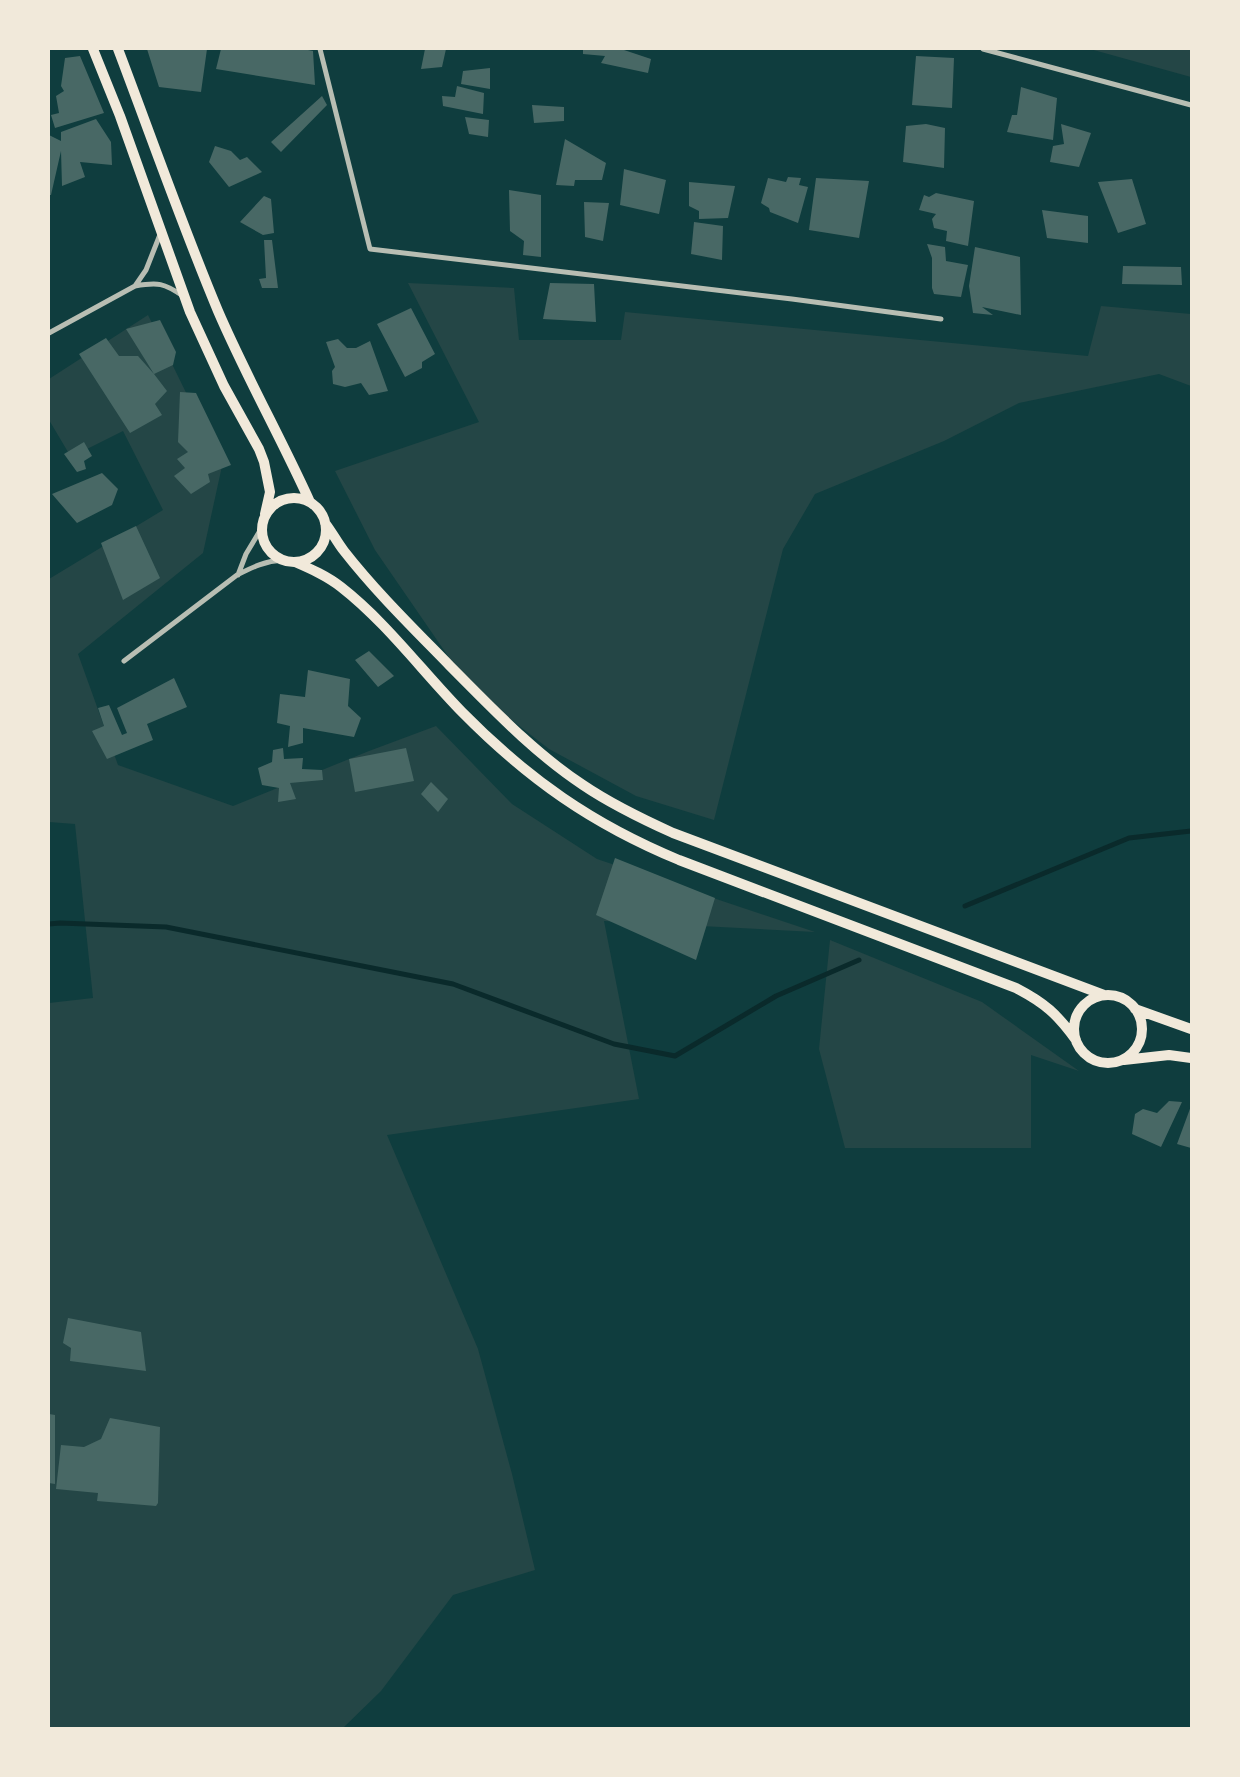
<svg xmlns="http://www.w3.org/2000/svg" width="1240" height="1777" font-family="Rubik,sans-serif">
<style>
.green{fill:#244646}
.lines{fill:none;stroke-linecap:round;stroke-linejoin:round}
.stream{stroke:#0a2a2b;stroke-width:5}
.building{fill:#486865}
.minor{stroke:#b8beb3;stroke-width:5}
.secondary{stroke:#f1e9da;stroke-width:10}
</style>
<rect width="100%" height="100%" fill="#0f3d3e"/>
<path class="green" d="M1090 49H1191V77Z
M408 283 514 288 519 340H621L625 312 1088 356 1101 306 1191 314V386L1159 374 1019 403 944 441 815 494 783 549 714 820 636 796 549 749 470 688 375 550 335 471 479 422Z
M148 315 222 466 203 553 78 654 118 765 233 806 369 751 436 726 512 804 597 859 815 932 604 921 639 1099 387 1135 478 1349 512 1474 535 1570 453 1595 381 1691 343 1728H49V1003L93 998 75 824 49 822V579L163 510 123 431 71 457 49 420V379Z
M830 940 982 1002 1079 1071 1031 1055V1148H845L819 1049Z"/>
<g class="lines">
<path class="stream" d="M965 906 1129 838 1191 831
M49 924 60 923 166 927 453 984 614 1044 675 1056 776 996 859 960"/>
</g>
<path class="building" d="M147 49H207L201 92 159 87Z
M221 49H303L313 51 315 85 216 69Z
M425 49H446L442 67 421 69Z
M583 49H621L651 59 648 73 601 63 605 56 583 54Z
M80 56 104 113 55 128 51 115 59 113 56 96 64 91 61 86 65 58Z
M916 56 954 58 952 108 912 105Z
M490 68V89L461 84 463 71Z
M457 86 484 93 483 114 443 106 442 96 455 97Z
M1021 87 1057 98 1053 140 1007 132 1012 115H1017Z
M322 96 327 105 281 152 271 142Z
M532 105 564 107V121L534 123Z
M465 117 489 120 488 137 469 134Z
M96 119 111 142 112 165 80 162 85 177 62 186 61 151 51 195H49V135L61 141V132Z
M926 124 945 128 944 168 903 162 906 126Z
M1061 124 1091 133 1079 167 1050 162 1053 146 1064 144Z
M565 139 606 163 602 180H575L574 186 556 185Z
M215 146 231 151 240 160 247 157 262 172 229 187 209 162Z
M624 169 666 180 659 214 620 205Z
M788 177 801 178 799 185 808 187 798 223 770 212 769 208 761 203 768 178 786 182Z
M816 178 869 181 859 238 809 230Z
M1132 179 1146 224 1118 233 1098 182Z
M689 182 735 186 728 218 699 219V211L689 206Z
M509 190 541 195V257L523 255 524 241 510 231Z
M936 193 974 201 968 246 946 241 947 231 934 228 932 219 936 214 919 210 924 195 929 197Z
M264 196 271 199 274 233 263 235 240 222Z
M584 202 609 203 603 241 585 237Z
M1042 210 1088 216V243L1047 238Z
M694 222 723 226 722 260 691 254Z
M264 240H272L278 288H262L259 279 266 278Z
M927 244 945 247 946 261 968 265 961 297 934 294 932 288V258Z
M975 247 1020 257 1021 315 982 307 993 315 973 313 969 286Z
M1123 266 1181 267 1182 285 1122 284Z
M550 283 594 284 596 322 543 319Z
M411 308 435 354 422 362V368L405 377 377 324Z
M160 320 176 352 173 365 154 374 167 391 155 404 162 415 130 433 79 354 106 338 119 356H138L154 374 126 329Z
M338 339 347 348H356L370 341 388 391 369 395 361 383 345 387 333 384 332 371 335 367 326 342Z
M180 392 196 393 231 465 208 474 210 482 191 494 174 476 185 468 177 459 188 452 178 442Z
M84 442 92 456 84 461 86 469 77 472 64 454Z
M102 473 118 489 112 505 77 523 52 494Z
M136 526 160 578 123 600 101 543Z
M369 651 394 676 378 687 355 660Z
M308 670 350 679 348 706 361 718 354 737 303 728V743L288 747 290 726 277 723 280 694 305 697Z
M174 678 187 707 147 724 153 740 107 759 92 731 104 726 98 708 109 705 122 735 127 733 117 708Z
M283 748 284 759 303 758 302 769 322 770 323 780 290 783 296 799 278 802 279 788 262 785 258 768 272 762 273 750Z
M406 748 414 781 355 792 349 759Z
M431 782 448 799 438 812 421 794Z
M615 858 715 898 696 960 596 915Z
M1169 1101 1182 1102 1161 1147 1132 1134 1135 1114 1143 1109 1157 1113Z
M1191 1106V1148L1177 1144Z
M68 1318 141 1332 146 1371 70 1361 71 1348 63 1343Z
M49 1414 55 1415V1484L49 1483Z
M110 1418 160 1427 158 1503 156 1506 97 1501 98 1493 56 1489 61 1445 84 1447 101 1439Z"/>
<g class="lines">
<path class="minor" d="M320 49 370 249 792 299 941 319
M983 49 1191 105
M135 286 146 270 161 232
M49 333 135 286C158 282 164 283 183 296
M238 575 246 554 261 529
M124 661 237 575C253 567 265 561 283 560"/>
<path class="secondary" d="M93 49 120 116 190 312 224 386 259 449 264 462 270 492 265 514
M118 49C151 136 182 225 218 311 246 376 281 438 310 502
M262 530a32 32 0 1 1 64 0a32 32 0 1 1-64 0Z
M325 523C332 532 337 542 344 551 376 592 414 629 450 666 492 708 533 752 583 785 611 804 642 819 673 833L1104 995
M295 562C311 569 327 576 341 587 386 622 422 671 462 712 528 779 592 824 679 860L1016 988C1045 1003 1057 1014 1076 1040
M1074 1029a34 34 0 1 1 68 0a34 34 0 1 1-68 0Z
M1135 1009 1191 1029
M1124 1060 1169 1055 1191 1058"/>
</g>
<rect width="1240" height="1777" fill="none" stroke="#f1e9da" stroke-width="100"/>
</svg>
